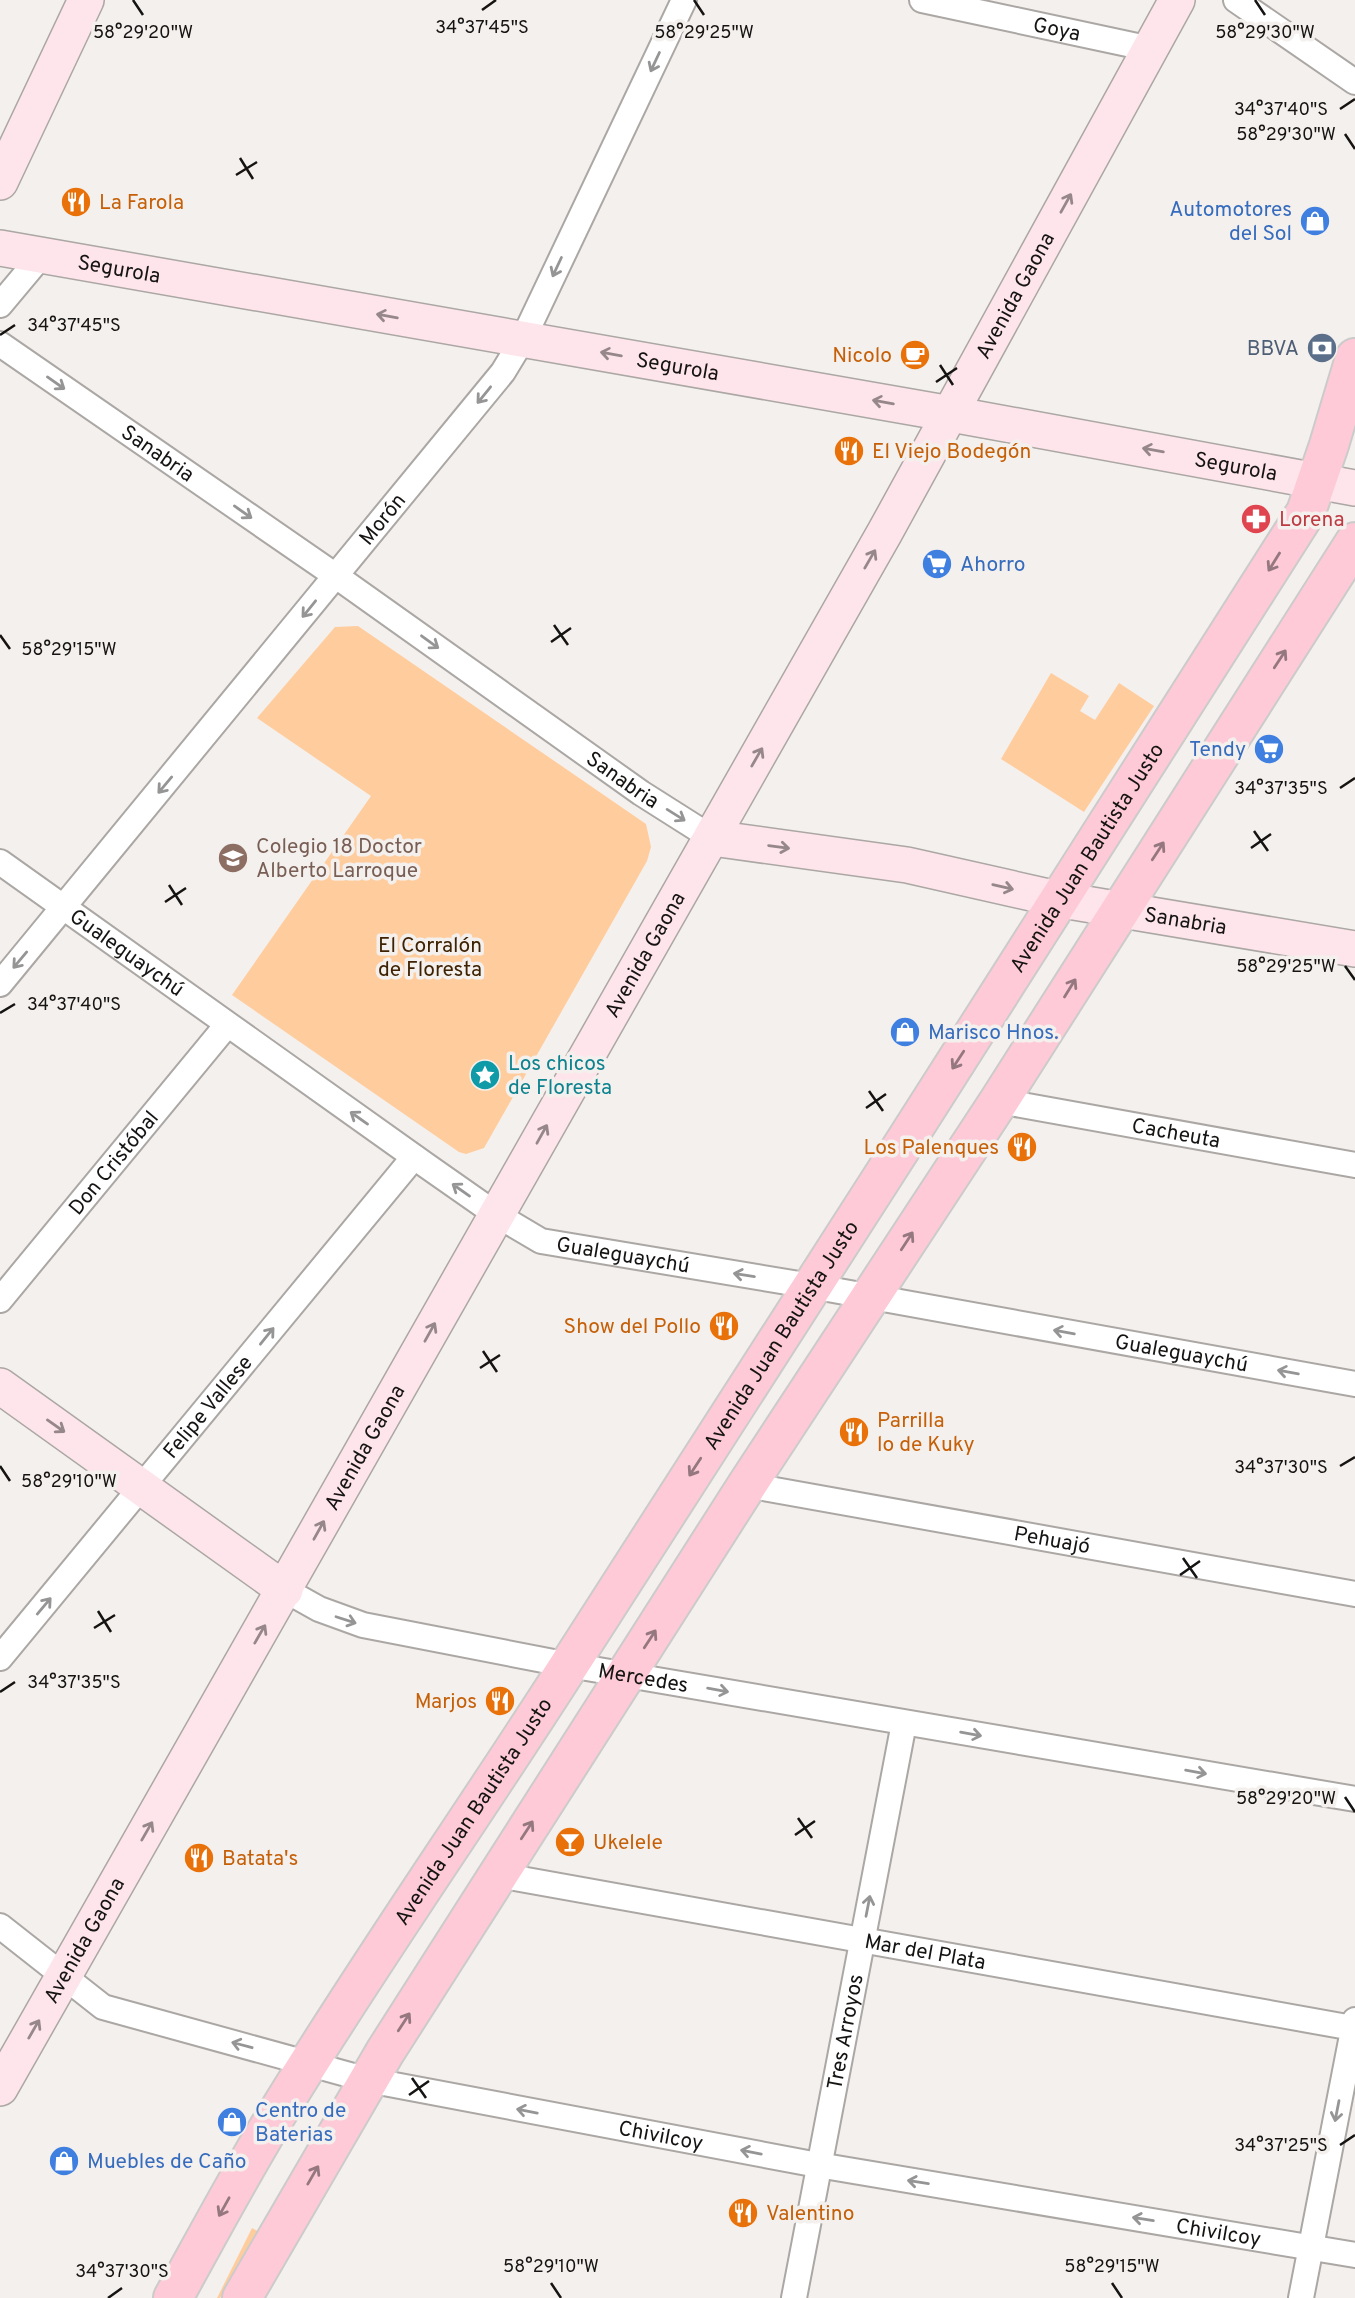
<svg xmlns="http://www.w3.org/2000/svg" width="1355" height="2298" font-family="Overpass,sans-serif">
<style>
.green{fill:#ffcc9d}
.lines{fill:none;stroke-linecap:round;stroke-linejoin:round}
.street-casing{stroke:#aba7a4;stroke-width:28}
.secondary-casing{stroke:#aba7a4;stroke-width:38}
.primary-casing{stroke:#cccbcb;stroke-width:42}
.street{stroke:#fff;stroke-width:24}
.secondary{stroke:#fee5eb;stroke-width:35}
.primary{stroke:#fecad7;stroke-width:38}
.oneway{stroke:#969595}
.oneway2{stroke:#95878a}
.oneway3{stroke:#95787f}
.ticks{fill:none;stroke:#151413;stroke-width:2.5}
.labels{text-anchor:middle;stroke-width:7;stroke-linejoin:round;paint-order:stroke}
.street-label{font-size:21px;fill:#151413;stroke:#f4f0ed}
.food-label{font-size:21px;fill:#c56008;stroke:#f4f0ed;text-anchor:start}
.shop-label{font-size:21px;fill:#366cbe;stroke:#f4f0ed;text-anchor:start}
.service-label{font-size:21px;fill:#4e5e75;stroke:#f4f0ed;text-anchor:end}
.health-label{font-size:21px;fill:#be3a42;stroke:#f4f0ed;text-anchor:start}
.education-label{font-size:21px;fill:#785e54;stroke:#f4f0ed;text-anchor:start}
.park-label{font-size:21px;fill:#3e2203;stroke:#f4f0ed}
.culture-label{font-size:21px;fill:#0d838f;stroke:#f4f0ed;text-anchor:start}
.ticks-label{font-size:18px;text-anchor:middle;fill:#151413;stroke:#f4f0ed;stroke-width:7;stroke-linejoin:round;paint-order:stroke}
</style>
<rect width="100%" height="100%" fill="#f4f0ed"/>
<path class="green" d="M358 626 646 824 651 847 647 861 484 1148 466 1154 459 1152 232 995 371 796 257 718 335 627Z
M1051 673 1089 696 1080 711 1095 720 1119 683 1154 706 1084 812 1001 759Z
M252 2228 261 2233 220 2298H217Z"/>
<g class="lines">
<g class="street-casing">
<g id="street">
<path id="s1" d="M922 0 1151 49"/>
<path d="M1236 0 1355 82"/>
<path d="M0 305 41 256"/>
<path id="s2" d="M0 344 336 576 641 793 712 838"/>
<path id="s3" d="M0 862 427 1166 497 1215 541 1241 811 1286 1355 1384"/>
<path id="s4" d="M0 984 503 372 523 339 684 0"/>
<path id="s5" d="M999 1101 1355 1165"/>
<path id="s6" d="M0 1300 227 1025"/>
<path id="s7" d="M747 1485 1355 1594"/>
<path id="s8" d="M285 1590 319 1609 363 1625 569 1665 1355 1799"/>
<path id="s9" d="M0 1658 414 1157"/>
<path id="s10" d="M498 1875 1353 2028"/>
<path id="s11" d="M0 1926 103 2007 368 2080 818 2165 1355 2255"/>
<path id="s12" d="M794 2298 904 1723"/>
<path d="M1301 2298 1355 2020"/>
</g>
</g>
<g class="secondary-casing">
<g id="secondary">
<path d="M0 182 86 0"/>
<path id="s13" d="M0 248 951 414 1355 488"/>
<path id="s14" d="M712 838 907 865 1062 900 1355 949"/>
<path d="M0 1386 285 1590"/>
<path id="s15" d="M0 2088 885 532 1177 0"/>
</g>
</g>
<g class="primary-casing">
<g id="primary">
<path id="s16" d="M173 2298C209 2233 244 2167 283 2104 376 1953 478 1808 573 1659 818 1277 1064 896 1306 512L1329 445 1355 358"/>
<path d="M242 2298 385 2052 747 1485 999 1101 1355 542"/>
</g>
</g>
<use href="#street" class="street"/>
<use href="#secondary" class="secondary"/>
<use href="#primary" class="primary"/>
</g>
<defs><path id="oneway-shaft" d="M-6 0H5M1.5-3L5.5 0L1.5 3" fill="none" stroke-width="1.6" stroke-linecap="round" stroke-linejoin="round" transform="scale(1.75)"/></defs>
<g class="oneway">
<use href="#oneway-shaft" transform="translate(655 62) rotate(115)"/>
<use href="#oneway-shaft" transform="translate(557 267) rotate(115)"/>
<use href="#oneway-shaft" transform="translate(56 383) rotate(35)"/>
<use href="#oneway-shaft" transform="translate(484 395) rotate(129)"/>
<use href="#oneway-shaft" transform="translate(243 512) rotate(35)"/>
<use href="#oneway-shaft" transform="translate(309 609) rotate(129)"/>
<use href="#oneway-shaft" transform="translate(430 642) rotate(36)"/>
<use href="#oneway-shaft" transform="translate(165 785) rotate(130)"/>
<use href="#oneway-shaft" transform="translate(676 815) rotate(32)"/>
<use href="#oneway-shaft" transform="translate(20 960) rotate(130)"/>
<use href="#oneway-shaft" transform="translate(359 1118) rotate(-145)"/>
<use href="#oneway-shaft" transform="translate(461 1190) rotate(-145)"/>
<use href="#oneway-shaft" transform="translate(744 1275) rotate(-171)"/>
<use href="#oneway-shaft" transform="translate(1064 1332) rotate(-170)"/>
<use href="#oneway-shaft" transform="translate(267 1336) rotate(-51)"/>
<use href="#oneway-shaft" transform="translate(1288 1372) rotate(-170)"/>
<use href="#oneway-shaft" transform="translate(44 1606) rotate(-50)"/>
<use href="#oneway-shaft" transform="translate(346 1620) rotate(18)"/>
<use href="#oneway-shaft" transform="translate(718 1690) rotate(10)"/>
<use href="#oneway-shaft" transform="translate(971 1734) rotate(10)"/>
<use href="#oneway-shaft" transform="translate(1196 1772) rotate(10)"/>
<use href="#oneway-shaft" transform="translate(868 1906) rotate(-79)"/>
<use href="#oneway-shaft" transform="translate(242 2045) rotate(-165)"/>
<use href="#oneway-shaft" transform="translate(527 2111) rotate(-169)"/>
<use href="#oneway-shaft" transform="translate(1337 2111) rotate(101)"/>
<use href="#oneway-shaft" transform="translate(751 2152) rotate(-169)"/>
<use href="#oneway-shaft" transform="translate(918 2182) rotate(-171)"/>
<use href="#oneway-shaft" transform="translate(1143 2219) rotate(-171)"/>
</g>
<g class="oneway2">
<use href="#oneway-shaft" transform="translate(1066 203) rotate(-61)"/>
<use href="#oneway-shaft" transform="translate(387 316) rotate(-170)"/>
<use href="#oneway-shaft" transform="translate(611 354) rotate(-170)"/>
<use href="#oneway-shaft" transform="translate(883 402) rotate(-170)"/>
<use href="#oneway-shaft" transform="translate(1153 450) rotate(-170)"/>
<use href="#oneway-shaft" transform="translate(870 559) rotate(-60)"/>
<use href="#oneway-shaft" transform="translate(757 757) rotate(-60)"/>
<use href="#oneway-shaft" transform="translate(779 847) rotate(8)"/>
<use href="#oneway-shaft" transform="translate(1003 887) rotate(13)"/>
<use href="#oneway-shaft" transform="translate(542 1134) rotate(-61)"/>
<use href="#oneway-shaft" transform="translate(430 1332) rotate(-61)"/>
<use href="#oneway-shaft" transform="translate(56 1426) rotate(35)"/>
<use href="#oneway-shaft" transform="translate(319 1530) rotate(-61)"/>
<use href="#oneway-shaft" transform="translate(260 1634) rotate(-60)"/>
<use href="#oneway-shaft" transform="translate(147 1831) rotate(-60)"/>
<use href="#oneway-shaft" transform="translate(34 2029) rotate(-60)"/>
</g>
<g class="oneway3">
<use href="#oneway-shaft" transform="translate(1274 562) rotate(122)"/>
<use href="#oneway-shaft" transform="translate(1280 659) rotate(-57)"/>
<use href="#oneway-shaft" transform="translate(1158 851) rotate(-57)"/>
<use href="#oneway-shaft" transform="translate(1070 988) rotate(-58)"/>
<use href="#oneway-shaft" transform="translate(958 1060) rotate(123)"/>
<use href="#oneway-shaft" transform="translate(907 1241) rotate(-57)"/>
<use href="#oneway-shaft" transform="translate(695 1467) rotate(123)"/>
<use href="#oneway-shaft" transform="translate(650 1639) rotate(-57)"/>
<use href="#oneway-shaft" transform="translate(527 1830) rotate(-57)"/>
<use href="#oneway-shaft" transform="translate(404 2022) rotate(-57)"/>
<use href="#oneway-shaft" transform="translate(313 2175) rotate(-60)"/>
<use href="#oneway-shaft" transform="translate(224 2207) rotate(119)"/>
</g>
<path class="ticks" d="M133 0 143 15M694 0 704 15M1255 0 1265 15M482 10 496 0M1340 109 1355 99M1345 134 1355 149M240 158 253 179M236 175 257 162M0 335 15 325M940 365 953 385M936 382 957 368M554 625 568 645M0 635 10 649M551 642 571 628M1340 788 1355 778M1254 831 1268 851M1251 848 1271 834M169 885 182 905M165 902 186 888M1345 966 1355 980M0 1013 15 1004M869 1091 883 1111M866 1108 886 1094M483 1351 497 1372M480 1368 500 1355M0 1466 10 1481M1340 1466 1355 1457M1183 1558 1197 1578M1180 1575 1200 1561M98 1611 111 1632M94 1628 115 1615M0 1692 15 1682M1345 1797 1355 1812M798 1818 812 1838M795 1835 815 1821M412 2078 426 2098M409 2095 429 2081M1340 2145 1355 2135M551 2283 561 2298M1112 2283 1122 2298M108 2298 122 2288"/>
<defs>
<g id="restaurant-disc" transform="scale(1.575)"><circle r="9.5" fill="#e8710a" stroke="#f4f0ed"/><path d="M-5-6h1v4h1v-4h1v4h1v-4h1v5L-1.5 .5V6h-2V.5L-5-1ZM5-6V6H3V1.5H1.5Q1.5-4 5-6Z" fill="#fff"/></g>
<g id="shop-disc" transform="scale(1.575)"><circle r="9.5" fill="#3f7fe0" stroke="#f4f0ed"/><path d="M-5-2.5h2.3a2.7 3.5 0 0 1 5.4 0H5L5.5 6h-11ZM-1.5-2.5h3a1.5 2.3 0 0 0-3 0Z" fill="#fff"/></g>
<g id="bank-disc" transform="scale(1.575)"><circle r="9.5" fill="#5c6f8a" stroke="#f4f0ed"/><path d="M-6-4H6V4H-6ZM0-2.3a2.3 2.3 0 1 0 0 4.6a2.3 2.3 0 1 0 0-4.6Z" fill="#fff"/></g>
<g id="cafe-disc" transform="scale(1.575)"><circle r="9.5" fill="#e8710a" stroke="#f4f0ed"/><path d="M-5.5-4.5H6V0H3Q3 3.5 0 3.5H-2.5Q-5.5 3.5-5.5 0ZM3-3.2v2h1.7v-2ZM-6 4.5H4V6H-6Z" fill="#fff"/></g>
<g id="pharmacy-disc" transform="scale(1.575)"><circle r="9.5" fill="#e0444e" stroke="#f4f0ed"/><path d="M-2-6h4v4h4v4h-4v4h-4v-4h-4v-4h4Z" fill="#fff"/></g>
<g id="supermarket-disc" transform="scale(1.575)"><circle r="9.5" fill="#3f7fe0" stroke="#f4f0ed"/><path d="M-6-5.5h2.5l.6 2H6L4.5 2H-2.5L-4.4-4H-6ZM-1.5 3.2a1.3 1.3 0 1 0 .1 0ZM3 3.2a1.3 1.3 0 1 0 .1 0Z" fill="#fff"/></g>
<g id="school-disc" transform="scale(1.575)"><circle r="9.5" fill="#8d6e63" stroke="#f4f0ed"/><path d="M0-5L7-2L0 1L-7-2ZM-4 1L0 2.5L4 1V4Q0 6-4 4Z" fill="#fff"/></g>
<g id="sight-disc" transform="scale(1.575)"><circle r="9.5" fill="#0f9aa8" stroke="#f4f0ed"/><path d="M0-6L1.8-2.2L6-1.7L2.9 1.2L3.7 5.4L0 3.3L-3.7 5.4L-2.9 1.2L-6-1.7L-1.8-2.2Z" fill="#fff"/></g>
<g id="bar-disc" transform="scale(1.575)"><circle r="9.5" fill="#e8710a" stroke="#f4f0ed"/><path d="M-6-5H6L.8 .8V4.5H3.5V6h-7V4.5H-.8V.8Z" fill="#fff"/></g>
</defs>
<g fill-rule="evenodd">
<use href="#restaurant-disc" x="76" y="202"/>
<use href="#shop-disc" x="1315" y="221"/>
<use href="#bank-disc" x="1322" y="348"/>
<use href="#cafe-disc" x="915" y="355"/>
<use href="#restaurant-disc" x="849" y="451"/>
<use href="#pharmacy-disc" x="1256" y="519"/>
<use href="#supermarket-disc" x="937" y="564"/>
<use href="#supermarket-disc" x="1269" y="749"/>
<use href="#school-disc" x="233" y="858"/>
<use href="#shop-disc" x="905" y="1032"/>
<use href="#sight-disc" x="485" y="1075"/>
<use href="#restaurant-disc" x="1022" y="1147"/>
<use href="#restaurant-disc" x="724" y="1326"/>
<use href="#restaurant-disc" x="854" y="1432"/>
<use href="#restaurant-disc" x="500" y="1701"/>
<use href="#bar-disc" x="570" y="1842"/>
<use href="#restaurant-disc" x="199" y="1858"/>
<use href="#shop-disc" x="232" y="2122"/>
<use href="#shop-disc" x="64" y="2161"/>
<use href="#restaurant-disc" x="743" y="2213"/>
</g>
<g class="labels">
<g class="street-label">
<text dy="7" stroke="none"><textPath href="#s1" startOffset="138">Goya</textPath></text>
<text dy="7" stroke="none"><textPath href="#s13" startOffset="121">Segurola</textPath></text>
<text dy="7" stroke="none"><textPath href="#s15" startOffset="2060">Avenida Gaona</textPath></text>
<text dy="7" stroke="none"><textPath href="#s13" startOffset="688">Segurola</textPath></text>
<text dy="7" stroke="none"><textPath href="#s2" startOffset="192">Sanabria</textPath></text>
<text dy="7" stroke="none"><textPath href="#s13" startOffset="1255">Segurola</textPath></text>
<text dy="7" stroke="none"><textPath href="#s4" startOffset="602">Morón</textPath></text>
<text dy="7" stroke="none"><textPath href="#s2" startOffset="760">Sanabria</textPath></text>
<text dy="7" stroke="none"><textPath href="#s16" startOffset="1706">Avenida Juan Bautista Justo</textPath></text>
<text dy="7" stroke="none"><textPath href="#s14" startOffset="481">Sanabria</textPath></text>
<text dy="7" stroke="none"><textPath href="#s3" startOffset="156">Gualeguaychú</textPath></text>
<text dy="7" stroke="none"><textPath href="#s15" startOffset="1304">Avenida Gaona</textPath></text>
<text dy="7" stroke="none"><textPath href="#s5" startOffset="180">Cacheuta</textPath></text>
<text dy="7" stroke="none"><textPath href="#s6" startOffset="178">Don Cristóbal</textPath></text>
<text dy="7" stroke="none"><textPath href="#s3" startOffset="744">Gualeguaychú</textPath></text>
<text dy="7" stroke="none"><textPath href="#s16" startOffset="1139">Avenida Juan Bautista Justo</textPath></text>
<text dy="7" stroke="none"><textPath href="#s3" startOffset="1311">Gualeguaychú</textPath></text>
<text dy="7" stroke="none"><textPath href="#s9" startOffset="326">Felipe Vallese</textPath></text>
<text dy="7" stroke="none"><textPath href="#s15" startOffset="737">Avenida Gaona</textPath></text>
<text dy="7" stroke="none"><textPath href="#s7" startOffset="310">Pehuajó</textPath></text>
<text dy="7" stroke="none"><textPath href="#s8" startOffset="371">Mercedes</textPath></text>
<text dy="7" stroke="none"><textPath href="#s16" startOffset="572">Avenida Juan Bautista Justo</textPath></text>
<text dy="7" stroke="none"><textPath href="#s15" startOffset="170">Avenida Gaona</textPath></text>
<text dy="7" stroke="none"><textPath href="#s10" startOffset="434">Mar del Plata</textPath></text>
<text dy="7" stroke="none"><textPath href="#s12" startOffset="271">Tres Arroyos</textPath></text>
<text dy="7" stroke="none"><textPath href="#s11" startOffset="704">Chivilcoy</textPath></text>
<text dy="7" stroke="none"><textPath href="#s11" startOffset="1270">Chivilcoy</textPath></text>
</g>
<g class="food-label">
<text x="99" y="209">La Farola</text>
<text x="892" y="362" text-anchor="end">Nicolo</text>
<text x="872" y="458">El Viejo Bodegón</text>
<text x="999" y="1154" text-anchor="end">Los Palenques</text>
<text x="701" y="1333" text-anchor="end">Show del Pollo</text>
<text x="877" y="1427">Parrilla<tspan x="877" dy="24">lo de Kuky</tspan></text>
<text x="477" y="1708" text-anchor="end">Marjos</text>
<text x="593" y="1849">Ukelele</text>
<text x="222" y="1865">Batata's</text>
<text x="766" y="2220">Valentino</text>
</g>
<g class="shop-label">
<text x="1292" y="216" text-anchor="end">Automotores<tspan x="1292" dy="24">del Sol</tspan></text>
<text x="960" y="571">Ahorro</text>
<text x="1246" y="756" text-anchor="end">Tendy</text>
<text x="928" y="1039">Marisco Hnos.</text>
<text x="255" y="2117">Centro de<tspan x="255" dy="24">Baterias</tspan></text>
<text x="87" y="2168">Muebles de Caño</text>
</g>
<g class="service-label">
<text x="1299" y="355">BBVA</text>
</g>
<g class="health-label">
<text x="1279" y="526">Lorena</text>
</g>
<g class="education-label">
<text x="256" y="853">Colegio 18 Doctor<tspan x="256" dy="24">Alberto Larroque</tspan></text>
</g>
<g class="park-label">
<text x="430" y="952">El Corralón<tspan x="430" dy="24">de Floresta</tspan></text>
</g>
<g class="culture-label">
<text x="508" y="1070">Los chicos<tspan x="508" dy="24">de Floresta</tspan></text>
</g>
</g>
<g class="ticks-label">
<text x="482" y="33">34°37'45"S</text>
<text x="143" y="38">58°29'20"W</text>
<text x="704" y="38">58°29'25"W</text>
<text x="1265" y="38">58°29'30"W</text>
<text x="1281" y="115">34°37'40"S</text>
<text x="1286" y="140">58°29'30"W</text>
<text x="74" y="331">34°37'45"S</text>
<text x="69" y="655">58°29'15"W</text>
<text x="1281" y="794">34°37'35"S</text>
<text x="1286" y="972">58°29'25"W</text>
<text x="74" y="1010">34°37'40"S</text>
<text x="1281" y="1473">34°37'30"S</text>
<text x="69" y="1487">58°29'10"W</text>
<text x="74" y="1688">34°37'35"S</text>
<text x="1286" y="1804">58°29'20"W</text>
<text x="1281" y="2151">34°37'25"S</text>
<text x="551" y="2272">58°29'10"W</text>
<text x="1112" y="2272">58°29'15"W</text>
<text x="122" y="2277">34°37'30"S</text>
</g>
</svg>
